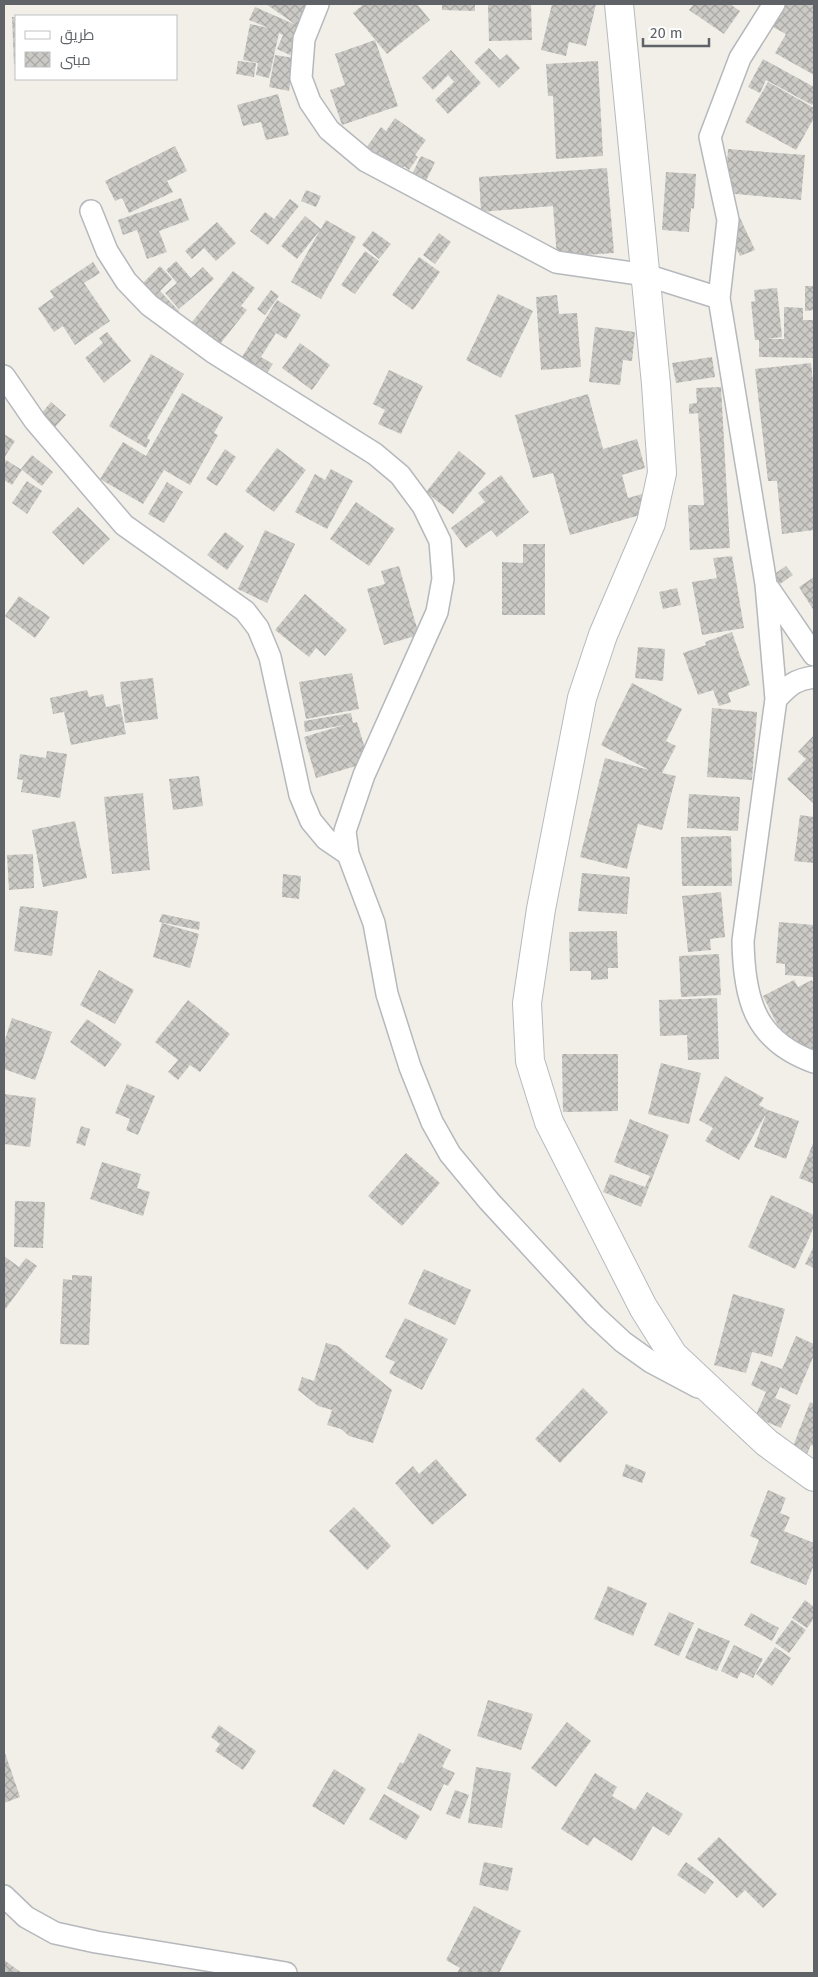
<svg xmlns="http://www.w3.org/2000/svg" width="818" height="1977" font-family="'Fira Sans',Cairo,sans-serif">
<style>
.building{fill:url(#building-cross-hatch)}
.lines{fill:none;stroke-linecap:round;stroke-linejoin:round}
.street-casing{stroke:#b5b8bc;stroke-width:24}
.secondary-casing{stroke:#b6babf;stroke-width:30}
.street{stroke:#fff;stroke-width:21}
.secondary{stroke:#fff;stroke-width:28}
</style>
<defs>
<pattern id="building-cross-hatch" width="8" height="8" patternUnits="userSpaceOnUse" patternTransform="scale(1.25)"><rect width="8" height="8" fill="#cccac5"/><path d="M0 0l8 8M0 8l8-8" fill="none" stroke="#a9a8a4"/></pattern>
</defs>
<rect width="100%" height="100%" fill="#f1efe8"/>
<path class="building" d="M266 4H317L302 28 290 55 277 49 283 35 279 33 269 78 256 75 258 63 243 60 250 24 269 28 249 20 255 7 296 25Z
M364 4H417L430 20 387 54 353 13Z
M442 4H475V11L442 10Z
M488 4H531L532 40 489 41Z
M552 4H596L586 46 569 42 566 56 541 50Z
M694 4H730L740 11 724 34 689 10Z
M786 4H814V75L775 53 786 34 773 27Z
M12 17H16V64H14Z
M375 40 398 106 342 125 330 90 345 85 335 54Z
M489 48 500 60 507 54 520 68 499 88 474 62Z
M451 50 481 83 448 114 435 100 454 82 448 75 433 90 422 78Z
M275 55 294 58 289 91 269 87Z
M763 59 814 87V101L812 105 766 80 760 93 748 87Z
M238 61 256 63 254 77 236 74Z
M598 61 603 156 556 159 553 96H548L546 64Z
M768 82 814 108V118L796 150 745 122Z
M278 94 289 135 266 140 261 122 243 126 237 105Z
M395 118 426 140 415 155 418 157 409 170 404 166 396 178 359 158 381 127 386 131Z
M175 146 187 171 167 181 173 192 129 213 122 198 115 201 105 181Z
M728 149 805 155 801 200 725 193Z
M421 156 435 162 422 189 408 182Z
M607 168 614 253 557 257 553 206 481 212 479 177Z
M666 172 696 174 694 209 691 208 689 232 662 230Z
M306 190 321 196 316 207 301 201Z
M181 198 189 220 159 231 167 252 147 259 137 230 123 235 118 220Z
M290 199 299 206 268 245 250 231 265 212 274 219Z
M305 216 321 229 326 220 356 237 321 299 291 282 320 230 297 259 281 246Z
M740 218 755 250 740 256 725 225Z
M217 222 236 243 216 261 204 248 192 259 185 251Z
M373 231 391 244 379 259 362 245Z
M439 233 451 242 435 264 423 255Z
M365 251 379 261 355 294 341 285Z
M419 257 440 272 413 310 392 295Z
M176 261 191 278 203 267 214 279 179 309 165 293 177 283 166 270Z
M93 262 100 273 84 283 110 321 75 345 63 326 54 332 38 308 54 297 50 291Z
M160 266 172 279 160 291 179 311 169 320 138 288Z
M233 271 255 288 241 306 247 310 212 354 184 332Z
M805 286H814V310L805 311Z
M777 288 782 337 766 339H784V307L803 308V320H814V358L759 357V340H755L751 302 755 301 754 290Z
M271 290 279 296 265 315 257 309Z
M498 294 533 311 501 378 466 360Z
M557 295 559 314 577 313 581 367 541 370 536 297Z
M277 300 301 315 286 339 276 333 261 357 273 364 261 382 231 375Z
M595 327 635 332 632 361 623 360 620 385 589 382Z
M107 332 131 361 104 383 85 358 103 343 99 338Z
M300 343 330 365 312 390 282 368Z
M151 354 184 374 147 438 150 440 146 448 109 426Z
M712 357 715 377 676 383 672 363Z
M811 363 814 391V530L782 534 777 481H768L755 369Z
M389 370 423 386 401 434 378 424 385 410 373 404Z
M721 387 730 548 690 550 688 505H704L698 413 689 414V404L697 403 696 388Z
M182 393 223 417 214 433 218 435 190 485 164 470 143 504 100 479 123 442 146 456Z
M588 394 603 449 637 439 645 468 622 475 628 498 642 494 647 513 570 535 553 473 533 478 515 415Z
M51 402 66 415 54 428 40 415Z
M4 434 15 441 4 458Z
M277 448 306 470 274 512 245 491Z
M225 449 236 457 217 486 206 479Z
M459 451 486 473 453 514 426 492Z
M32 455 53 472 42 486 21 469Z
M6 460 22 470 12 485 4 480V464Z
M331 469 353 481 327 529 295 512 315 474 325 480Z
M501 475 529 512 497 537 491 530 466 548 451 528 485 502 478 493Z
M27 481 42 491 27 514 12 503Z
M167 482 183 492 164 523 148 514Z
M356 502 395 529 369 566 330 539Z
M78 507 110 539 83 565 52 532Z
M265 530 295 544 267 603 238 589Z
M225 532 244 546 227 570 207 555Z
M523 544H545V615H502V562L523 563Z
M732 556 744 628 702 635 692 582 717 578 713 558Z
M399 566 419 635 384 645 367 589 385 584 381 571Z
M786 566 793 575 780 584 773 575Z
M814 577V611L799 587Z
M677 588 681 605 663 609 659 592Z
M305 594 347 630 325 656 316 648 309 657 275 630Z
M19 596 50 617 35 638 5 616Z
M732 632 750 685 728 693 731 702 719 706 713 690 698 695 683 653 706 645 705 642Z
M638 647 665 649 663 681 635 678Z
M352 673 359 709 306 719 299 682Z
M153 678 158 719 125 723 120 682Z
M632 683 682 709 666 741 676 746 662 773 676 776 662 830 638 824 627 869 580 857 605 758 649 770 601 745Z
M87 690 89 697 103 694 106 707 120 704 126 734 71 745 64 712 53 714 50 698Z
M712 708 757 712 752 780 707 777Z
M351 713 353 723 357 722 369 762 316 778 304 737 344 725 305 732 304 721Z
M814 735V804L787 779 806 759 798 752Z
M47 751 67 754 60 798 21 792 23 780 17 779 20 754 46 758Z
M199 776 203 806 173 810 169 779Z
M143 793 150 870 112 874 104 797Z
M689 794 740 797 738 831 687 828Z
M800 815 814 817V863L794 861Z
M75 821 87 878 43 887 32 830Z
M731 836 732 886H682L681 837Z
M33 854 34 888 9 890 7 855Z
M582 873 630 877 627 914 578 911Z
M283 874 301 876 299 899 282 897Z
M721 892 725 937 710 939 711 950 688 952 682 896Z
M20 906 58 911 52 956 14 951Z
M162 914 200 922 199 930 159 922Z
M779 922 814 925V977L785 975V964L776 963Z
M162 923 199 934 190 968 153 957Z
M617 931 618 968H608V979L591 980V971H570L569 932Z
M719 954 721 995 681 997 679 956Z
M99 970 134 990 115 1024 80 1005Z
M794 980 798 987 812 980 814 986V1053L796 1062 763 996Z
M717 998 719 1059 688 1060 687 1035 660 1036 659 1000Z
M188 1000 230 1034 200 1072 190 1065 178 1080 168 1072 178 1060 155 1042Z
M12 1018 52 1032 35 1080 4 1069V1043Z
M87 1019 122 1044 105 1067 70 1042Z
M562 1054H618V1111L563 1112Z
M661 1063 701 1073 689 1124 648 1114Z
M725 1076 764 1098 759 1105 768 1110 799 1121 786 1159 754 1147 766 1114 739 1160 705 1141 713 1128 699 1120Z
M127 1084 155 1096 138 1135 126 1130 130 1119 115 1113Z
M4 1094 36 1098 30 1147 4 1144Z
M630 1119 669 1135 641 1207 603 1192 610 1174 645 1187 650 1176 614 1162Z
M81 1126 90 1129 85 1146 76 1143Z
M814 1141V1184L799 1178Z
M406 1153 440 1183 402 1226 368 1196Z
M102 1162 141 1174 137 1188 150 1192 143 1216 90 1199Z
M771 1195 814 1215V1227L795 1269 748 1247Z
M15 1201 45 1202 43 1248 14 1247Z
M814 1246V1268L805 1264Z
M4 1256 19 1267 26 1258 37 1266 4 1311Z
M424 1269 471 1290 455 1325 408 1304Z
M72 1275 92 1276 89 1345 60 1344 63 1279 72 1280Z
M733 1294 785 1309 772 1357 752 1352 746 1373 714 1365Z
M405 1318 448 1339 422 1390 389 1373 395 1362 385 1357Z
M796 1336 814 1344V1355L797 1395 780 1387 775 1398 791 1405 781 1428 755 1417 766 1392 751 1385 761 1361 782 1369Z
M326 1343 338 1346 392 1390 373 1443 349 1436 341 1429 327 1425 332 1410 318 1406 298 1390 302 1377 314 1381Z
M583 1388 608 1412 560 1463 535 1439Z
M810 1402 814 1404V1446L811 1445 807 1454 792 1449Z
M436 1459 467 1495 432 1525 395 1483 413 1466 419 1474Z
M626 1464 646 1472 642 1483 622 1476Z
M768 1490 786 1498 780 1513 790 1517 784 1531 814 1543V1565L806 1585 750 1563 759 1540 750 1536Z
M354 1507 391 1546 367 1570 329 1531Z
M608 1586 647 1603 633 1636 594 1619Z
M805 1600 814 1607V1618L807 1628 792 1618Z
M669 1612 694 1623 679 1656 654 1645Z
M751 1613 779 1628 772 1641 744 1625Z
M792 1620 806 1630 789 1653 775 1643Z
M698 1628 730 1641 717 1671 685 1658Z
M734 1645 763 1659 753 1678 741 1672 737 1679 721 1671Z
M775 1647 791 1658 772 1686 756 1674Z
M488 1700 533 1714 521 1750 477 1736Z
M567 1722 591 1741 556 1787 531 1768Z
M219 1725 256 1751 243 1770 215 1751 220 1744 211 1737Z
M419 1733 451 1750 442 1767 455 1773 448 1786 444 1784 431 1811 387 1788 400 1762 403 1764Z
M4 1750 20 1797 4 1803Z
M476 1767 511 1773 502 1828 468 1823Z
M334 1769 366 1789 344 1825 312 1806Z
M595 1773 617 1787 612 1796 635 1810 647 1792 683 1814 669 1836 653 1826 632 1861 594 1837 588 1846 561 1829Z
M455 1790 469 1795 460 1819 446 1814Z
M384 1794 420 1816 406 1840 369 1819Z
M719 1837 777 1894 763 1908 745 1890 737 1898 697 1859Z
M484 1862 513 1868 508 1891 479 1885Z
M686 1862 714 1882 705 1894 677 1875Z
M474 1906 521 1931 499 1973H457L460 1968 446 1960Z
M4 1960 22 1973H4Z"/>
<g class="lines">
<g class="street-casing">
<path id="street" d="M318 4 304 39 301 78 310 102 329 130 366 161 556 262 646 275 719 298 766 584 776 699 743 941C744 1000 755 1041 814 1062
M91 211 107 251 126 281 149 305 213 352 375 454 400 475 423 506 440 541 443 579 437 612 364 775 345 831 348 854 374 923 387 994 410 1067 432 1122 450 1154 489 1201 595 1316 623 1342 651 1362 698 1387
M719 298 728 220 710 137 740 58 774 4
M4 376 35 421 124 525 245 611 258 628 270 657 300 795 311 821 326 839 348 854
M769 589 814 655
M776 699C790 685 794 680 814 677
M4 1896 26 1917 55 1933 96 1942 286 1973"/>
</g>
<g class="secondary-casing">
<path id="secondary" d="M619 4 656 384 662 473 651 523 603 635 582 698 541 909 527 1003 530 1061 549 1122 643 1307 673 1355 767 1443 814 1477"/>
</g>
<use href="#street" class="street"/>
<use href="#secondary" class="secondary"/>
</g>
<rect width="818" height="1977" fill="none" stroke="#5f6368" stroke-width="10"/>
<rect x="15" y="15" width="162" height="65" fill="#ffffff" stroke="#bfc1c3"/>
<rect x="25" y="31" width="25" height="8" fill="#ffffff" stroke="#bfc1c3"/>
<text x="60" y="40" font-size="15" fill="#5f6368">طريق</text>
<rect x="25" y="52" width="25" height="15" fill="url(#building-cross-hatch)" stroke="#bfc1c3"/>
<text x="60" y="65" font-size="15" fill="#5f6368">مبنى</text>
<path d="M643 38v8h66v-8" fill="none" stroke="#5f6368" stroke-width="2.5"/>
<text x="650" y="38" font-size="15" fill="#5f6368" stroke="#ffffff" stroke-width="4" paint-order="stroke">20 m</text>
</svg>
